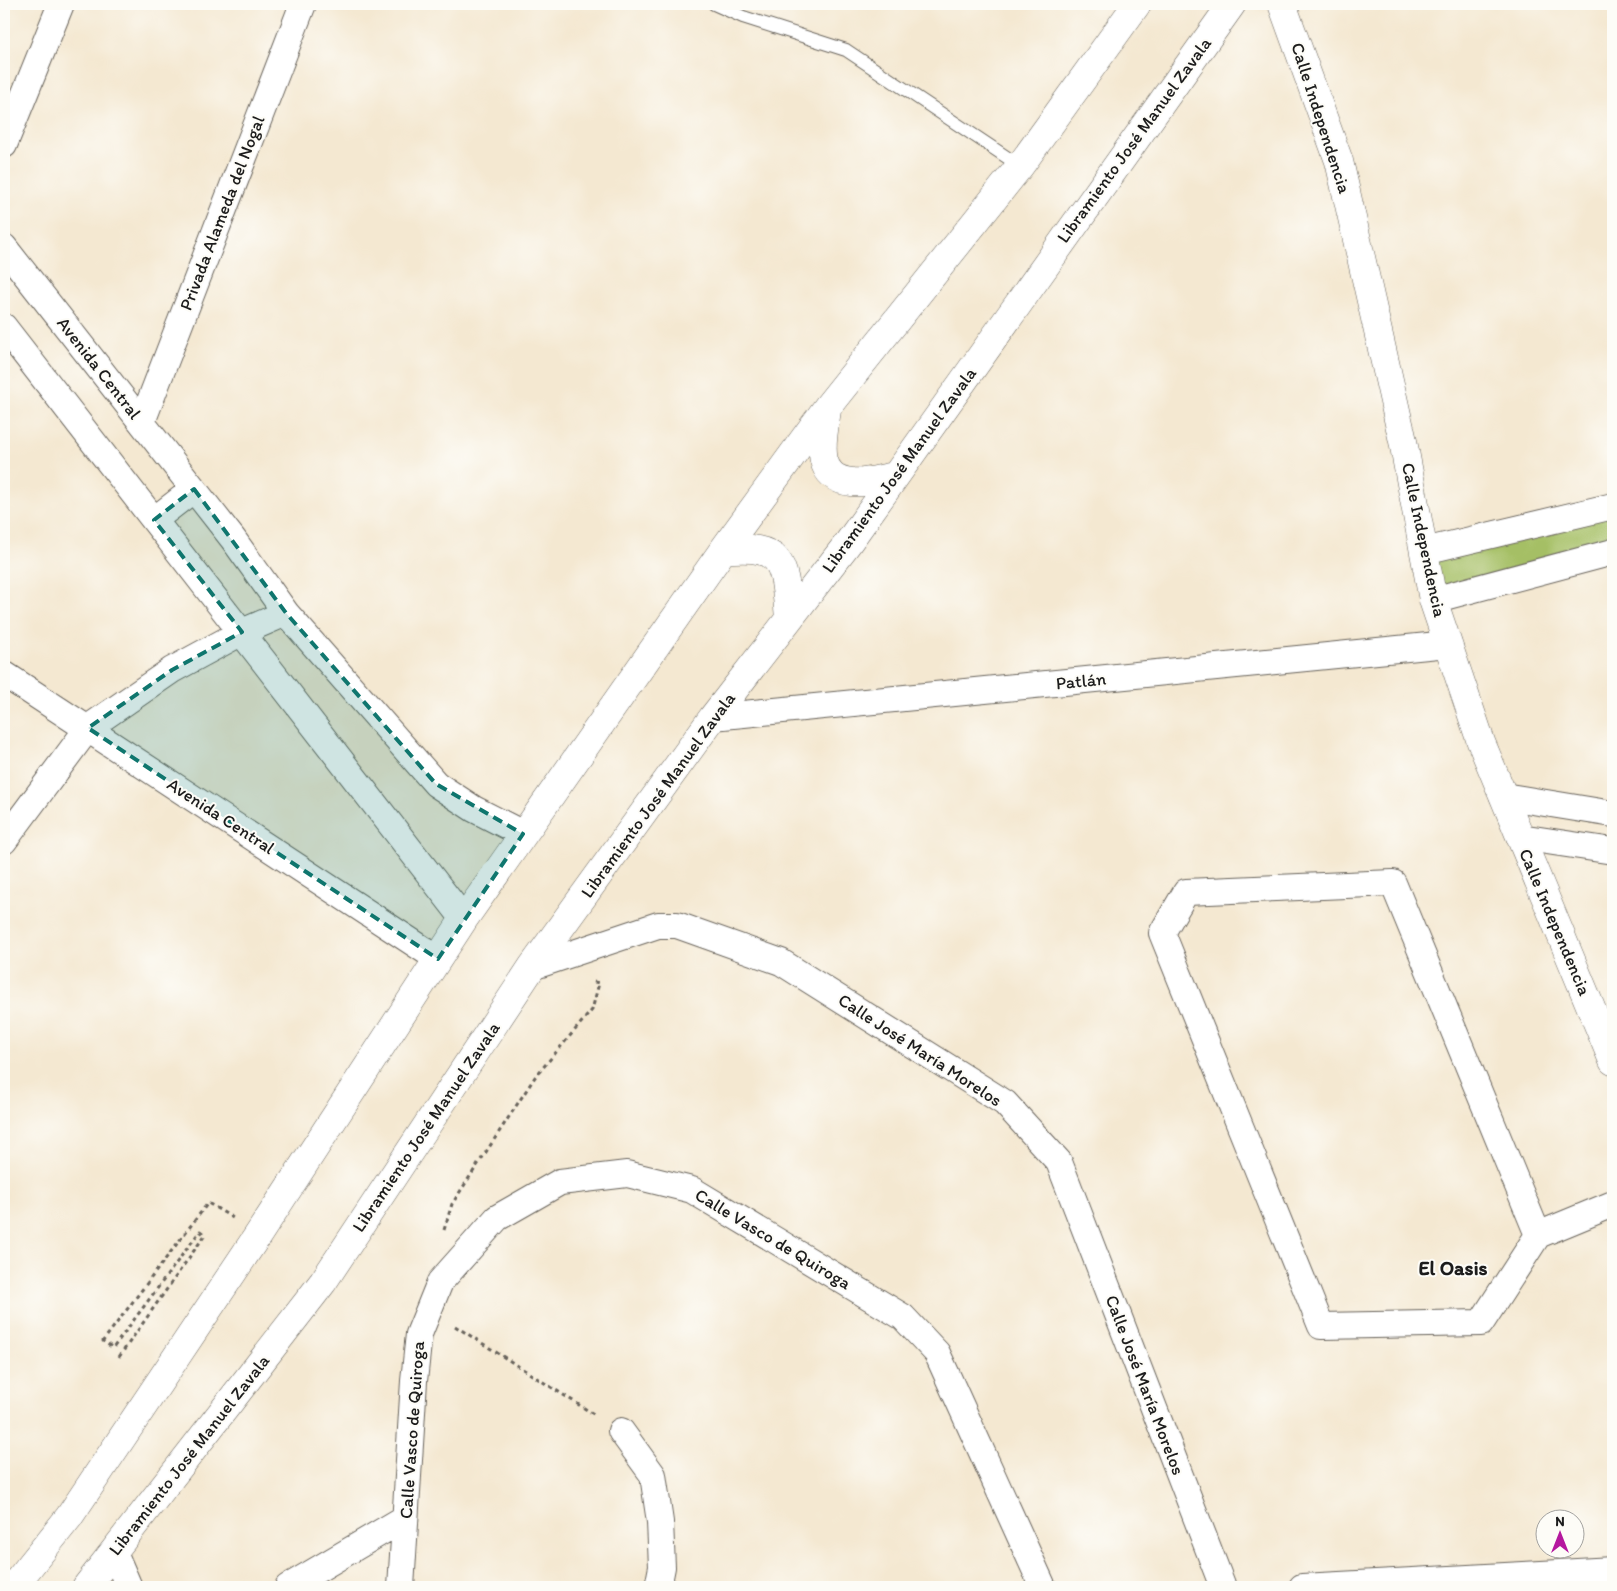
<svg xmlns="http://www.w3.org/2000/svg" width="1617" height="1591" font-family="Itim,sans-serif">
<style>
.green{fill:#a5bf65;stroke:#606e40}
.lines{fill:none;stroke-linecap:round;stroke-linejoin:round}
.service-casing{stroke:#68635b;stroke-width:14}
.minor-casing{stroke:#68635b;stroke-width:28}
.tertiary-casing{stroke:#68635b;stroke-width:29}
.primary-casing{stroke:#68635b;stroke-width:29}
.path{stroke:#68635b;stroke-width:3;stroke-dasharray:4 4;stroke-linecap:butt}
.service{stroke:#fff;stroke-width:12}
.minor{stroke:#fff;stroke-width:26}
.tertiary{stroke:#fff;stroke-width:28}
.primary{stroke:#fff;stroke-width:28}
.marked{fill:#0f766e;fill-opacity:0.2;stroke:#0f766e;stroke-width:4;stroke-dasharray:10 6;stroke-linejoin:round}
.labels{text-anchor:middle;stroke-width:4;stroke-linejoin:round;paint-order:stroke}
.street-label{font-size:18px;fill:#1c1c1c;stroke:#fdfcf7}
.quarter-label{font-size:20px;font-weight:bold;fill:#1c1c1c;stroke:#fdfcf7}
</style>
<rect width="100%" height="100%" fill="#fdfcf7"/>
<filter id="ink" filterUnits="userSpaceOnUse"><feTurbulence type="fractalNoise" baseFrequency=".02" numOctaves="2"/><feDisplacementMap in="SourceGraphic" scale="10" xChannelSelector="R" yChannelSelector="G"/><feConvolveMatrix kernelMatrix="1 2 1 2 8 2 1 2 1" color-interpolation-filters="sRGB"/></filter>
<filter id="wash" filterUnits="userSpaceOnUse"><feTurbulence type="fractalNoise" baseFrequency=".0096" numOctaves="4" result="noise"/><feDisplacementMap in="SourceGraphic" scale="20" xChannelSelector="R" yChannelSelector="G"/><feGaussianBlur stdDeviation="1.12" result="paint"/><feColorMatrix in="noise" values="0 0 0 0 0 0 0 0 0 0 0 0 0 0 0 0 0 1.4 0 .05"/><feComposite in="paint" operator="in"/></filter>
<g filter="url(#wash)">
<rect width="100%" height="100%" fill="#f4e8d1"/>
<path class="green" d="M1613 506V552L1433 600 1424 551Z"/>
</g>
<g filter="url(#ink)">
<g class="lines">
<g class="service-casing">
<path id="service" d="M714 4 743 17 846 50 1020 166"/>
</g>
<g class="minor-casing">
<path id="minor" d="M4 145 61 4
M4 247 233 539 286 613 436 784 474 809 523 834
M4 327 464 919
M142 422 303 4
M154 520 194 489
M1424 551 1613 506
M1433 600 1613 552
M4 674 438 959
M713 717 1448 644
M1503 796 1613 814
M1520 837 1613 851
M4 841 88 728 172 670 242 632 286 613
M532 967 658 925H677L781 962 1005 1103 1059 1162 1223 1587
M1538 1235 1393 883 1186 892 1162 933 1321 1326 1481 1323 1538 1235 1613 1204
M621 1431 653 1475 660 1522 662 1567 658 1587
M114 1552 129 1587
M288 1587 405 1518
M401 1587 414 1381 419 1334 440 1282 497 1218 560 1182 627 1174 692 1190 903 1317 937 1353 1043 1587
M1302 1587 1613 1570"/>
</g>
<g class="tertiary-casing">
<path id="tertiary" d="M1282 4 1339 161 1403 441 1433 600 1481 742 1613 1061"/>
</g>
<g class="primary-casing">
<path id="primary" d="M827 410C823 438 812 478 852 482 865 484 882 478 895 476
M723 550C786 543 784 565 789 618
M13 1587 69 1517 258 1235 464 919 723 550 828 406 1020 166 1137 4
M86 1587 323 1282 532 967 713 717 848 543 1232 4"/>
</g>
<path class="path" d="M444 1230 452 1204 535 1077 592 1010 599 983 590 981
M455 1326 595 1415
M119 1357 205 1235 200 1231 113 1348 103 1341 208 1203 233 1218"/>
<use href="#service" class="service"/>
<use href="#minor" class="minor"/>
<use href="#tertiary" class="tertiary"/>
<use href="#primary" class="primary"/>
</g>
</g>
<path class="marked" d="M194 489 286 613 436 784 523 834 438 959 88 728 172 670 242 632 154 520Z"/>
<g class="labels">
<g class="street-label">
<text transform="translate(1321 118) rotate(72)" y="6">Calle Independencia</text>
<text transform="translate(1134 140) rotate(-54)" y="6">Libramiento José Manuel Zavala</text>
<text transform="translate(222 213) rotate(-69)" y="6">Privada Alameda del Nogal</text>
<text transform="translate(99 368) rotate(52)" y="6">Avenida Central</text>
<text transform="translate(899 470) rotate(-54)" y="6">Libramiento José Manuel Zavala</text>
<text transform="translate(1424 540) rotate(78)" y="6">Calle Independencia</text>
<text transform="translate(1081 681) rotate(-6)" y="6">Patlán</text>
<text transform="translate(658 795) rotate(-54)" y="6">Libramiento José Manuel Zavala</text>
<text transform="translate(221 816) rotate(33)" y="6">Avenida Central</text>
<text transform="translate(1555 922) rotate(67)" y="6">Calle Independencia</text>
<text transform="translate(920 1050) rotate(33)" y="6">Calle José María Morelos</text>
<text transform="translate(426 1127) rotate(-56)" y="6">Libramiento José Manuel Zavala</text>
<text transform="translate(773 1239) rotate(31)" y="6">Calle Vasco de Quiroga</text>
<text transform="translate(1145 1385) rotate(69)" y="6">Calle José María Morelos</text>
<text transform="translate(412 1430) rotate(-86)" y="6">Calle Vasco de Quiroga</text>
<text transform="translate(189 1455) rotate(-52)" y="6">Libramiento José Manuel Zavala</text>
</g>
<g class="quarter-label">
<text x="1453" y="1275">El Oasis</text>
</g>
</g>
<rect width="1617" height="1591" fill="none" stroke="#fdfcf7" stroke-width="20"/>
<g transform="translate(1560 1534)"><circle r="24" fill="#fdfcf7" stroke="#a3a29f"/>
<path d="M0-4L9 19L0 12L-9 19Z" fill="#b5179e"/>
<text y="-8" font-size="14" font-weight="bold" text-anchor="middle" fill="#1c1c1c">N</text>
</g>
</svg>
